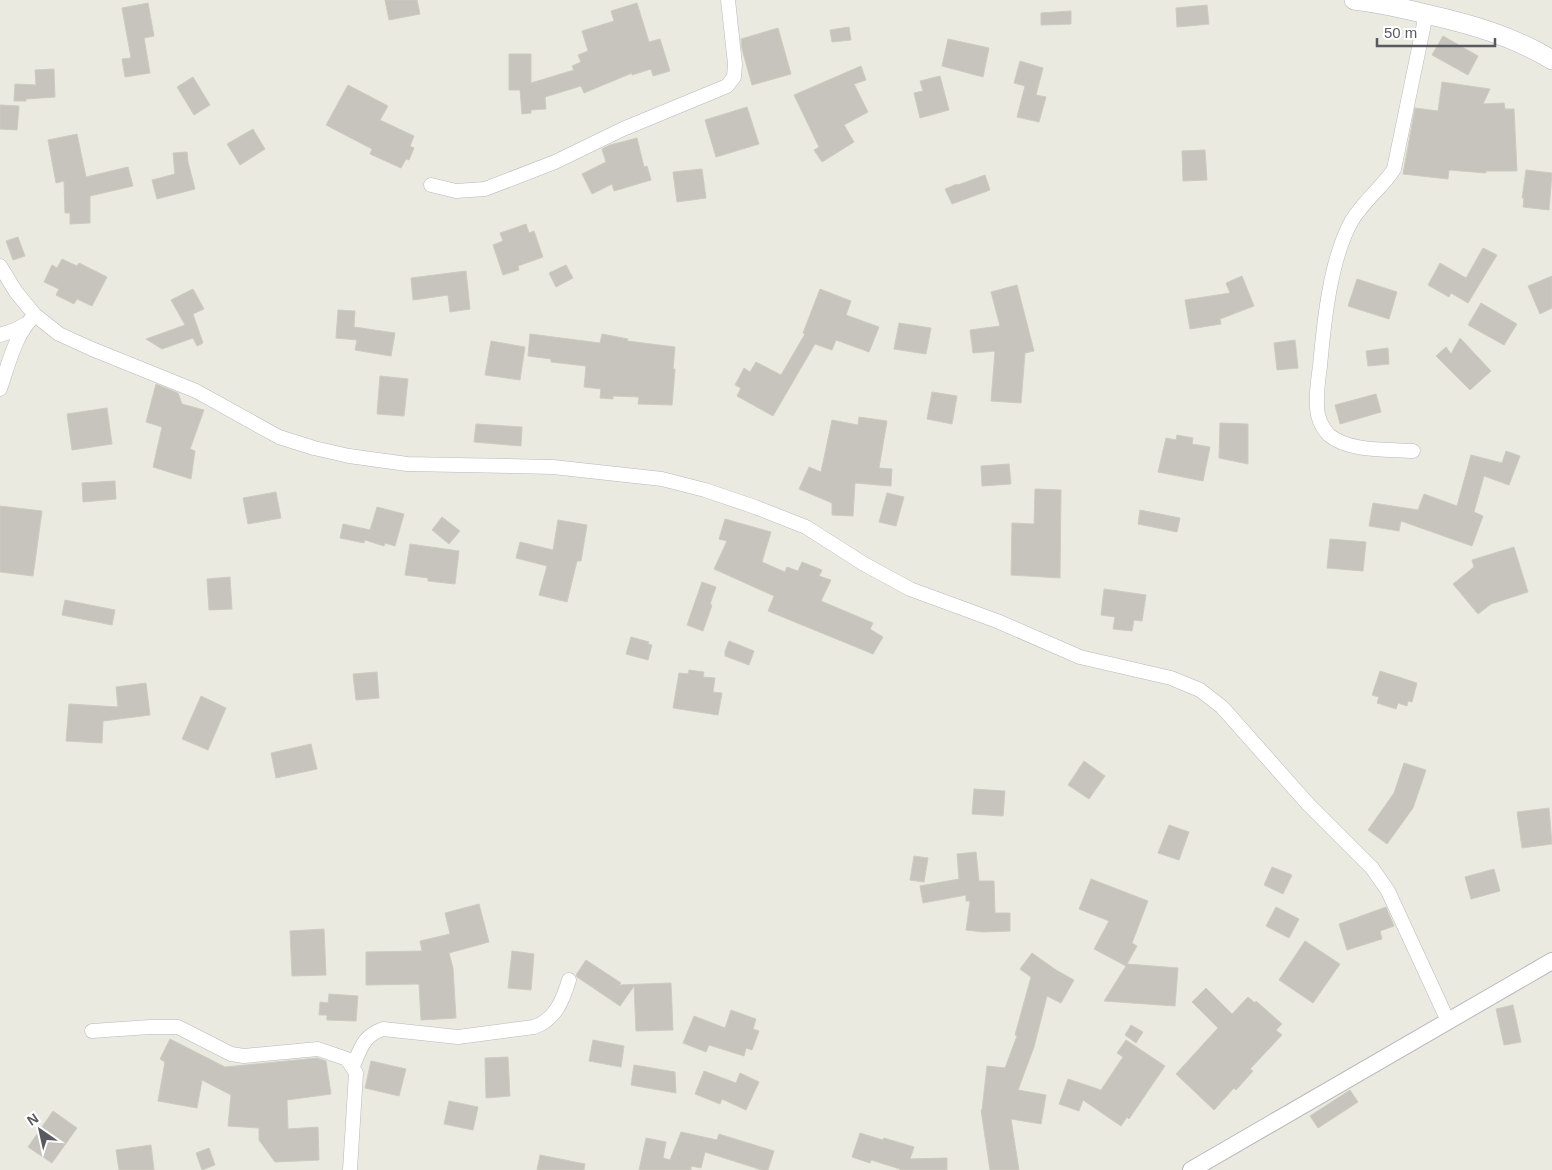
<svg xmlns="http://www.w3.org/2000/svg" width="1552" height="1170" font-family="Arial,sans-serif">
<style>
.building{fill:#c6c4bc;stroke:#ceccbf}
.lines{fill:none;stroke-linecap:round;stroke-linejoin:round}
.minor-casing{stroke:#b8b8be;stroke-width:15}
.tertiary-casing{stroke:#b8b8be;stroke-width:18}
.secondary-casing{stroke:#b6b7bd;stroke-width:20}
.minor{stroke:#fff;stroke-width:14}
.tertiary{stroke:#fff;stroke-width:16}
.secondary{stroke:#fff;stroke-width:19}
</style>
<rect width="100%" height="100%" fill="#eaeae0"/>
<path class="building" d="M385 0H417L420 14 389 20Z
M148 3 154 36 144 38 150 73 125 77 122 59 131 58 122 8Z
M637 3 649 42 660 39 670 71 653 76 651 69 632 75V73L584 93 581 86 545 97 546 109 531 110V113L522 114 520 90H509V54H531V83L574 70 572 66 581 62 578 55 588 51 582 31 614 21 611 11Z
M1207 5 1209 24 1177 27 1176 8Z
M1071 11V24L1041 25V13Z
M849 27 851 40 832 42 830 30Z
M778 28 791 74 752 85 742 49 741 39Z
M1443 36 1478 56 1468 75 1432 55Z
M948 39 989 48 983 77 942 66Z
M1020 61 1043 68 1036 95 1046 97 1039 122 1017 117 1025 86 1014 83Z
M861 66 866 80 854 84 868 112 844 125 854 142 822 162 814 150 819 147 794 95Z
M54 69 55 97 26 99V101H14L15 84 36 85 35 70Z
M940 76 949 110 920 118 914 93 923 91 920 81Z
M193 77 210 105 194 115 177 87Z
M1442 82 1490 89 1483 104 1504 103 1505 109H1514L1517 171H1486V173L1449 170 1448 179 1403 174 1415 108 1438 111Z
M348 85 388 106 380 120 414 136 410 146 414 148 409 160 406 159 401 168 370 154 372 149 326 125Z
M0 105 19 106 17 130 0 129Z
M747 107 759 144 716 157 705 120Z
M253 129 265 149 240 165 227 144Z
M77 134 86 177 128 167 133 186 90 196V223L70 224V213H65L64 181 56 183 48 140Z
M637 138 644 167 647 166 651 180 614 191 612 184 592 194 582 174 606 162 602 149 610 145Z
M1205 150 1207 180 1183 181 1182 151Z
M187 152 188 162 195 189 157 199 152 180 175 174 173 153Z
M702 169 706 198 677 202 673 172Z
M1526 170 1552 173 1549 210 1523 207 1524 198H1522Z
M985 175 990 190 952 204 945 189 957 184 958 185Z
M526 224 529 233 534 231 543 257 518 266 519 270 503 275 493 245 503 241 500 233Z
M18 237 25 256 13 260 6 241Z
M1483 248 1497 255 1468 303 1451 293 1449 297 1428 285 1440 263 1466 278Z
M62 259 77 266 79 263 107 277 92 306 77 299 74 304 56 295 59 289 44 282 52 265 57 268Z
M566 265 573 278 556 287 549 273Z
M466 271 470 309 450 312 448 295 413 300 411 278Z
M1242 276 1254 306 1220 319 1221 324 1190 329 1185 300 1230 293 1226 283Z
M1552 276V308L1540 314 1528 286Z
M1357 279 1397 292 1389 319 1348 306Z
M1017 285 1034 351 1025 353 1021 403 991 401 995 351 973 353 970 330 1000 326 991 292Z
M193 289 204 309 193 314 203 343 197 346 193 338 162 349 146 339 185 325 171 300Z
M820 289 851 301 846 315 879 327 869 352 836 340 832 350 815 344 773 416 737 396 741 388 735 385 744 368 750 372 756 362 781 375 805 334 803 333Z
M1481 303 1517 324 1504 345 1468 325Z
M338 310 355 311 354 327 395 333 391 356 355 350 357 340 336 338Z
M899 323 931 328 926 354 894 349Z
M530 334 600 343 602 334 628 339 627 341 675 347 673 369H675L672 405 638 404 639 397 613 396V399L600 398 601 389 584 387 586 366 551 362V359L528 356Z
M1460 338 1491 371 1470 390 1436 356 1446 347 1451 354Z
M1295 340 1298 368 1277 370 1274 343Z
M491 341 525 347 520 380 485 375Z
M1388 348 1389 364 1368 366 1366 351Z
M380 376 408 379 404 416 377 414Z
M156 384 178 393 182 404 204 410 190 449 195 451 191 479 153 467 162 427 146 422Z
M932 392 957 396 952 424 927 419Z
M1376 394 1381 412 1340 424 1335 405Z
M107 408 112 444 72 450 67 414Z
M859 417 887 421 879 468 892 469 891 486 855 483 853 516 832 515V503L799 489 809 467 821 472 832 420 858 425Z
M1220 423 1248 424V464L1219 458Z
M476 424 522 427 521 446 474 442Z
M1177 435 1193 438 1192 444 1210 447 1203 481 1158 472 1166 438 1176 440Z
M1506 451 1520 456 1509 485 1484 476 1474 512 1483 516 1472 546 1401 521 1399 531 1369 526 1373 503 1418 510 1424 494 1457 506 1471 455 1502 463Z
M1009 464 1011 484 982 486 981 466Z
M115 481 116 499 83 502 82 483Z
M1035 489 1061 490 1060 578 1011 575 1012 523 1034 524Z
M276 492 281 518 248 524 243 498Z
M887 493 904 497 896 526 879 522Z
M0 506 42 511 33 576 0 572Z
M377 507 404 514 395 546 385 543 384 546 365 540 364 543 340 538 343 524 370 530Z
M1140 510 1180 518 1177 532 1138 524Z
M442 517 460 531 449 544 432 530Z
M725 519 771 532 762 562 785 572 787 567 798 571 802 562 822 570 819 576 831 580 821 601 873 623 870 629 883 637 873 654 768 611 774 596 714 569 727 541 719 539Z
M558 520 587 525 581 561H577L567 602 539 595 547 566 516 558 520 542 553 550Z
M1330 539 1366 542 1363 571 1327 568Z
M410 544 459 551 455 584 428 581V578L405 575Z
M1514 547 1528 592 1491 604 1478 614 1453 584 1474 567 1472 560Z
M230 577 232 609 209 610 207 579Z
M702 582 716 587 710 604 712 605 703 631 687 625Z
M1104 589 1146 595 1142 621 1134 620 1132 631 1113 629 1115 617 1101 615Z
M65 600 115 610 112 625 62 615Z
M631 637 649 642 648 644 652 645 648 660 626 654Z
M729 641 754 651 749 665 725 656V651Z
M689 670 704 672 703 677 715 678 713 692 722 693 718 715 673 708 679 673 688 674Z
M1380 671 1417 683 1412 702 1408 701 1407 706 1398 703 1396 709 1377 703 1379 697 1372 695Z
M377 672 379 698 356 700 353 674Z
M146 683 150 715 103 721 102 743 66 741 69 704 118 707 116 687Z
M201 696 226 708 208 750 182 739Z
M311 744 317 769 276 778 271 753Z
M1084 761 1105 776 1089 799 1068 785Z
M1404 763 1426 770 1413 808 1387 844 1368 830 1394 793Z
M974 789 1005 791 1003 816 972 814Z
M1549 808 1552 844 1522 848 1517 812Z
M1169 825 1189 832 1179 860 1158 853Z
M976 852 979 881H994L995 913H1010V931L983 932 966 930 970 901H966V895L923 903 920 886 959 879 957 854Z
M914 856 928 858 924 882 910 880Z
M1272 867 1292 875 1283 894 1264 885Z
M1494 869 1500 891 1471 899 1465 877Z
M1091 879 1148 901 1132 943 1137 946 1127 964 1178 968 1175 1006 1104 1001 1126 966 1094 949 1109 921 1079 909Z
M479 904 489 942 449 953 453 968 456 1018 421 1020 419 984 366 985V952L422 951 420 941 450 934 445 913Z
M1276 907 1299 919 1289 938 1266 926Z
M1386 907 1394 926 1380 931 1382 939 1347 950 1339 924Z
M324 929 326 975 292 976 290 931Z
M1305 941 1340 964 1313 1003 1279 980Z
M512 951 534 954 531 990 508 988Z
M1032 953 1056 970 1074 980 1061 1003 1047 996 1034 1047 1018 1090 1046 1095 1041 1124 1011 1119 1019 1170H990L981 1110H982L987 1066 1005 1068 1017 1036 1015 1035 1031 977 1020 969Z
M586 960 621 983 619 985 671 983 673 1030 636 1031 634 986 620 1006 577 977 576 975Z
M1206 988 1232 1014 1248 997 1255 1003 1256 1001 1282 1024 1276 1030 1282 1035 1250 1069 1253 1071 1236 1090 1234 1088 1214 1110 1176 1074 1218 1028 1192 1002Z
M329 994 358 996 356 1021 327 1020V1015H319L320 1002 328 1003Z
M1513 1005 1521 1042 1504 1045 1496 1009Z
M731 1010 756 1019 753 1029 759 1031 752 1050 746 1048 744 1056 709 1045 706 1052 683 1043 694 1016 725 1028Z
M1131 1025 1143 1032 1136 1043 1125 1035Z
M170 1039 225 1067 317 1058 326 1061 331 1094 287 1100 288 1129 318 1127 319 1160 275 1162 259 1140V1128L228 1126 231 1095 202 1080 197 1108 158 1101 165 1062 160 1059Z
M593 1040 624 1046 621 1067 589 1061Z
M1126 1040 1165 1066 1129 1119 1127 1117 1121 1126 1083 1100 1079 1111 1059 1104 1068 1079 1101 1090 1123 1057 1117 1053Z
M508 1057 510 1096 486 1098 485 1058Z
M371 1061 406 1069 399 1096 365 1088Z
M634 1065 675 1072 676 1093 631 1085Z
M704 1071 736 1083 740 1073 759 1082 746 1110 722 1099 720 1104 695 1094Z
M1350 1090 1358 1102 1318 1128 1310 1116Z
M449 1101 478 1107 473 1130 444 1124Z
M53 1111 77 1128 52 1163 28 1147Z
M681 1132 717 1140 719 1134 774 1151 768 1170H762L705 1152 701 1168 691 1166V1170H639L646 1138 666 1142 663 1158 670 1160Z
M860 1133 883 1140 884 1138 914 1147 910 1159 947 1158V1170H900V1169L871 1160 870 1163 852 1157Z
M151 1145 154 1170H119L116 1150Z
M209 1148 215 1165 202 1170 196 1153Z
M540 1155 585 1164 584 1170H537Z"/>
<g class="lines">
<g class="minor-casing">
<path id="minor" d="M431 185 456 191 485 189 555 162 623 129 727 86 734 77 735 64 728 0
M0 266 16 292 35 315 59 334 92 349 196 391 279 437 314 448 349 456 407 464 553 467 662 479 705 490 755 507 806 527 864 564 910 589 997 621 1080 657 1171 678 1200 690 1222 707 1308 804 1372 868 1388 891 1448 1021
M0 335 15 330 26 324
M0 389C9 363 15 334 35 315
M1413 451C1388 449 1349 452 1329 435 1323 429 1320 423 1318 415 1315 400 1318 381 1320 366 1324 322 1330 261 1351 222 1363 201 1382 188 1394 169L1426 14
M92 1031 150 1027H178L231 1054 244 1056 318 1049 347 1059 356 1073 350 1170
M353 1066C361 1048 363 1036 383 1029L458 1037 534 1027C555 1020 563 1000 569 980"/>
</g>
<g class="tertiary-casing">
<path id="tertiary" d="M1191 1170 1552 961"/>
</g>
<g class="secondary-casing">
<path id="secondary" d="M1354 0C1379 3 1402 8 1426 14 1470 24 1513 36 1552 60"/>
</g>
<use href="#minor" class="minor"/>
<use href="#tertiary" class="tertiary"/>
<use href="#secondary" class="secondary"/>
</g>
<g transform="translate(40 1130) rotate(326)" stroke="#ffffff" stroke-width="4" paint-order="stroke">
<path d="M0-4L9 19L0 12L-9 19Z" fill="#595a5f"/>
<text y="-8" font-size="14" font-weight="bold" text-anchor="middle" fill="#595a5f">N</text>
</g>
<path d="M1377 38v8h118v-8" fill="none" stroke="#595a5f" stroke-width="2.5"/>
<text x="1384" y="38" font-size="15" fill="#595a5f" stroke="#ffffff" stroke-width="4" paint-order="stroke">50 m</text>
</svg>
